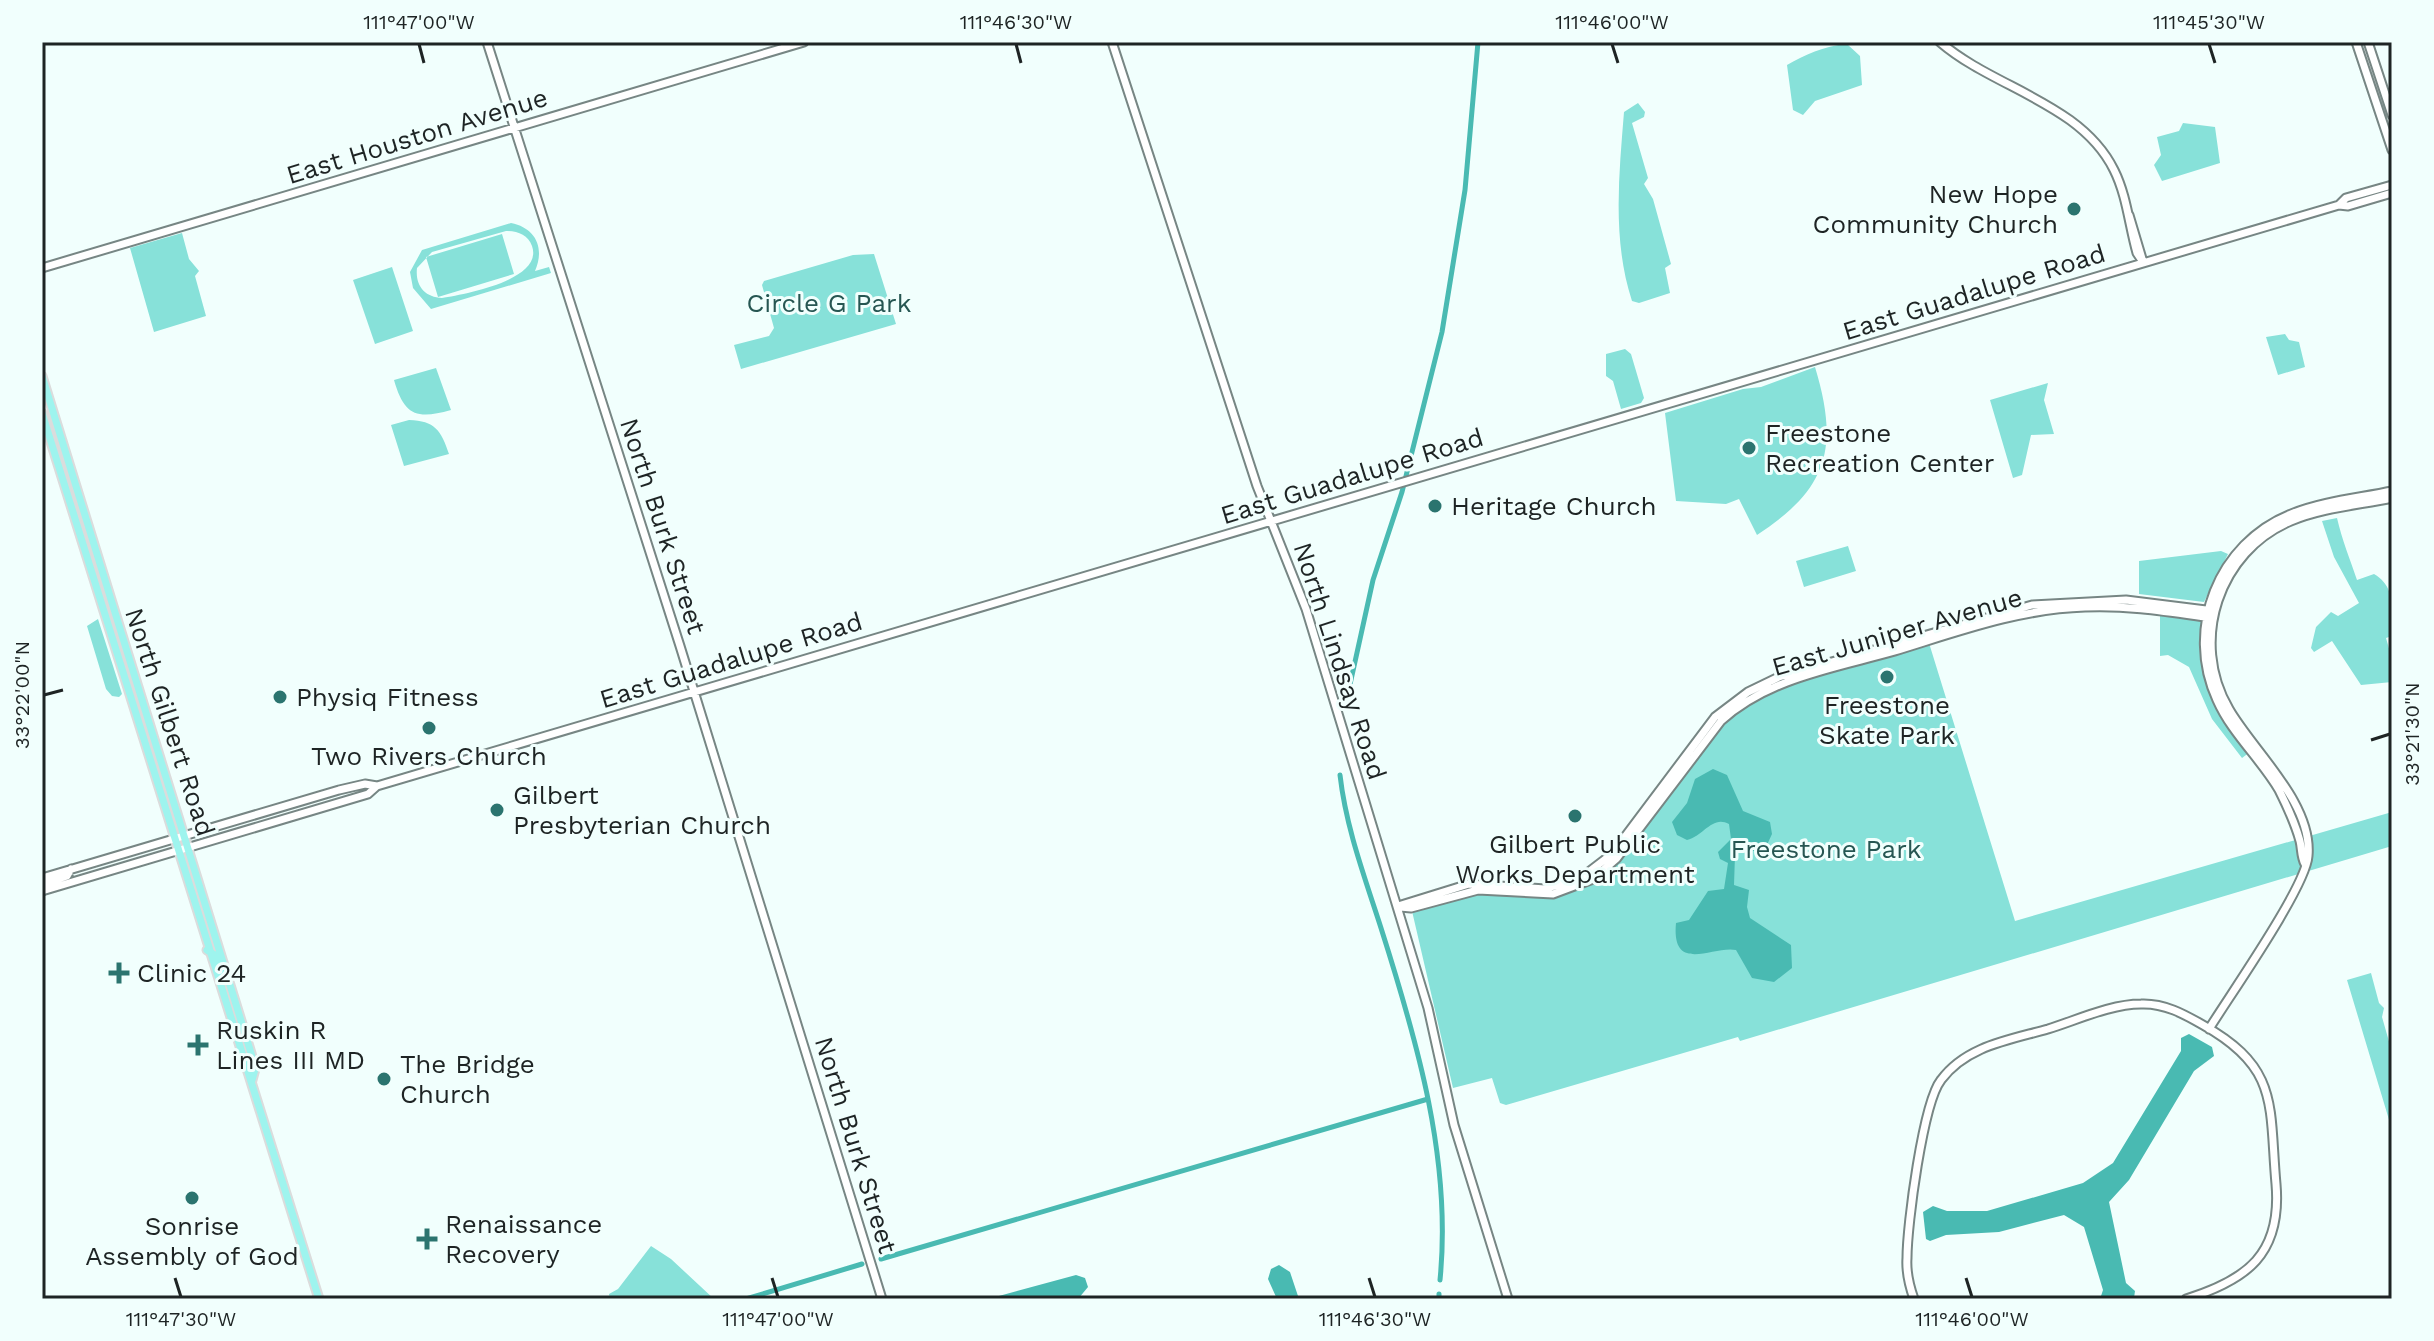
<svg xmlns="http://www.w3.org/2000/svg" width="2434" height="1341" font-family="'Work Sans',sans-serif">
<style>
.green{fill:#87e1d9;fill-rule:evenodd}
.water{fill:#49bab2}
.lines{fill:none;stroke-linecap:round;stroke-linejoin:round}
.canal{stroke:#49bab2;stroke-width:5}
.secondary-casing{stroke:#778684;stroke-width:11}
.primary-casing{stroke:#dbdcdc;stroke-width:11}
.secondary{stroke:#fff;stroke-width:7}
.primary{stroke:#9ef4ee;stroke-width:7}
.ticks{fill:none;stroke:#1e2424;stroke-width:3}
.poi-dot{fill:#2b746f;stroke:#f1fffd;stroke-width:3}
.labels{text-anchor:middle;stroke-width:6;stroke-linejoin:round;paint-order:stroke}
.street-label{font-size:26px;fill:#1e2424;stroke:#f1fffd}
.poi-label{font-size:26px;fill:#1e2424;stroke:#f1fffd;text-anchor:start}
.park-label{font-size:26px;fill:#265652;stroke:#f1fffd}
.neatline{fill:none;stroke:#1e2424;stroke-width:3}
.ticks-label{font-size:20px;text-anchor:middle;fill:#1e2424}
</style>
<rect width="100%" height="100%" fill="#f1fffd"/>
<path class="green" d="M1847 44 1860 56 1862 85 1815 101 1803 115 1793 110 1787 65C1805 55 1823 46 1847 44Z
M1638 103 1645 112 1644 117 1632 123 1648 178 1644 184 1653 199 1671 264 1665 268 1670 293 1639 303 1632 301C1612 240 1619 175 1624 112Z
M2183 123 2215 127 2220 163 2162 181 2154 165 2161 155 2157 137 2179 131Z
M511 223C536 228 545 248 535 271L549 267 551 273 431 309 413 288 410 272 422 250ZM506 231C518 231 528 235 532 246 544 280 465 294 442 298 425 297 415 286 417 268L432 252Z
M182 233 189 259 199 271 195 276 206 316 154 332 130 248Z
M502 234 514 274 438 297 426 257Z
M874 254 896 324 741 369 734 345 769 336 774 328 762 285 764 281 853 255Z
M392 267 413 331 375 344 353 280Z
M2285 334 2289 340 2299 342 2305 367 2278 375 2266 337Z
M1625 349 1631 354 1644 398 1641 403 1621 409 1613 381 1606 376V354Z
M1815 367C1839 447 1829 488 1757 535L1739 499 1726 504 1676 501 1665 413 1743 389 1761 387Z
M436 368 451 410C416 420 404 415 394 380Z
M2048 383 2044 400 2054 434 2031 435 2022 475 2013 478 1990 400Z
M409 420C435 421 441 430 449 454L404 466 391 425Z
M2337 518C2342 540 2350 559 2357 580L2374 574C2397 587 2392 613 2392 636L2386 638 2392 659V682L2361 685 2332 641 2314 652 2311 648 2316 627 2331 612 2338 616 2359 603 2334 557 2322 521Z
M1848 546 1856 571 1804 587 1796 561Z
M2221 551 2228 554 2204 602 2139 594V561Z
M2160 612 2209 618C2204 671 2222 707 2254 749L2242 758 2212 719 2189 667 2168 655 2160 656Z
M98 619 122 694 119 697 112 696 106 689 87 626Z
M1929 643 2015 921 2392 812V846L1740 1041 1738 1037 1506 1105 1500 1103 1492 1078 1453 1088 1412 911C1439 902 1466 891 1495 892 1527 894 1553 903 1584 887 1638 861 1683 761 1730 717 1770 678 1874 661 1929 643Z
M2371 973 2379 1003 2384 1008 2382 1017 2392 1052 2390 1123 2347 980Z
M651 1246 671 1259 714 1299H610L609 1294 618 1289Z"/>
<path class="water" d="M1713 769 1727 775 1743 811 1770 822 1772 834 1766 847 1753 851 1745 847 1735 855 1734 885 1749 890 1747 907 1750 918 1791 945 1792 968 1774 982 1752 978 1736 950C1714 945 1671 975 1676 923L1689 920 1708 891 1724 889 1728 863 1720 859 1718 852 1731 839 1729 824C1712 815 1704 836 1687 840L1677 835 1672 822 1687 803 1695 779Z
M2189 1034 2212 1047 2214 1056 2194 1071 2129 1180 2109 1202 2126 1283 2135 1291 2134 1298 2100 1299 2103 1290 2084 1227 2064 1215 1999 1232 1946 1235 1930 1241 1926 1239 1923 1212 1933 1206 1947 1211H1987L2083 1183 2113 1163 2181 1051V1038Z
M1279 1265 1290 1272 1299 1299H1277L1268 1279 1271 1269Z
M1076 1275 1085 1278 1088 1287 1078 1299H988Z"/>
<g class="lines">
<path class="canal" d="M1347 698 1373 580 1402 492 1442 332 1465 190 1478 42
M1340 775C1346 828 1365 878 1381 928 1417 1041 1452 1160 1440 1280
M881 1259 1428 1099
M746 1299 862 1264
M1439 1299V1294"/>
<g class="secondary-casing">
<path id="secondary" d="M487 42 680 646 882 1299
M1112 42 1257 486 1306 609 1428 1008 1454 1125 1508 1299
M1940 42C1993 88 2081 103 2114 170 2127 196 2129 225 2137 253L2143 262
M2356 42 2392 150
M2368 42 2392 115
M2339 205 2348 206 2392 193
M2129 215 2143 262
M42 268 804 42
M2305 864C2301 857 2302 849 2300 841 2295 823 2287 806 2279 790 2261 759 2232 734 2217 700 2184 629 2218 543 2291 514 2323 501 2359 498 2392 491
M42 878 339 790 365 784 377 786
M42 891 368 794 377 786 2339 205 2346 198 2392 185
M43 891 47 883 67 876 71 869
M1398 906 1469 884 1545 889 1582 877 1612 854 1715 717 1748 692 1779 677 2032 605 2126 600 2214 611
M1400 907 1411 908 1478 890 1553 894 1593 879 1617 858 1721 721C1768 678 1835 668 1895 651 1957 632 2019 609 2085 607 2128 605 2169 612 2212 618
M2209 1029C2230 995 2306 887 2308 856 2313 803 2253 751 2229 709 2189 641 2219 551 2291 521 2322 508 2359 505 2392 498
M1914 1299C1909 1285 1906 1272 1907 1258 1907 1225 1923 1103 1941 1080 1966 1046 2009 1040 2048 1029 2077 1020 2111 1004 2141 1004 2164 1003 2184 1014 2203 1025 2280 1068 2269 1106 2276 1184 2282 1254 2247 1280 2186 1299"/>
</g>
<g class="primary-casing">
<path id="primary" d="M42 376 251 1053 255 1069 252 1080
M42 413 319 1299
M207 950 216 956 227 977"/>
</g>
<use href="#secondary" class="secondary"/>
<use href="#primary" class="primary"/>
</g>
<path class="ticks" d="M419 44 424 63M1016 44 1021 63M1612 44 1618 63M2209 44 2215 63M44 695 63 690M2371 740 2390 734M175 1278 181 1297M772 1278 778 1297M1369 1278 1375 1297M1966 1278 1972 1297"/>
<g class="poi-dot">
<circle cx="2074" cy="209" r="8"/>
<circle cx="1749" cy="448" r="8"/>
<circle cx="1435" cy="506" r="8"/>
<circle cx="1887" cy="677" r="8"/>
<circle cx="280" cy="697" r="8"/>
<circle cx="429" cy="728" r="8"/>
<circle cx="497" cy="810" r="8"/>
<circle cx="1575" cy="816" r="8"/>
<path d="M115 961h8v8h8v8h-8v8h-8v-8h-8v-8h8z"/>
<path d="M194 1033h8v8h8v8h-8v8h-8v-8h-8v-8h8z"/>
<circle cx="384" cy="1079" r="8"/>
<circle cx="192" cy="1198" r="8"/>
<path d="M423 1227h8v8h8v8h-8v8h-8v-8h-8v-8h8z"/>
</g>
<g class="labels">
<g class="street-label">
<text transform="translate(417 136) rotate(-17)" y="9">East Houston Avenue</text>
<text transform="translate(1974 292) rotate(-17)" y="9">East Guadalupe Road</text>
<text transform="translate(1352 476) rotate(-17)" y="9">East Guadalupe Road</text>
<text transform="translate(663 526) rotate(72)" y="9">North Burk Street</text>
<text transform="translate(1897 632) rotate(-16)" y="9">East Juniper Avenue</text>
<text transform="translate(731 660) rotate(-17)" y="9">East Guadalupe Road</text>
<text transform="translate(1340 661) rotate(72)" y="9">North Lindsay Road</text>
<text transform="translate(170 722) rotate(72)" y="9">North Gilbert Road</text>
<text transform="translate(856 1145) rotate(73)" y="9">North Burk Street</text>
</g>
<g class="poi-label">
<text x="2058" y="203" text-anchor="end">New Hope<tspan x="2058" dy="30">Community Church</tspan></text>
<text x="1765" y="442">Freestone<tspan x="1765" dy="30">Recreation Center</tspan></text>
<text x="1451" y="515">Heritage Church</text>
<text x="296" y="706">Physiq Fitness</text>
<text x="1887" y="714" text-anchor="middle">Freestone<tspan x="1887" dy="30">Skate Park</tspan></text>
<text x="429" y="765" text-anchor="middle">Two Rivers Church</text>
<text x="513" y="804">Gilbert<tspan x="513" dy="30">Presbyterian Church</tspan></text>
<text x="1575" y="853" text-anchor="middle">Gilbert Public<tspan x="1575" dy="30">Works Department</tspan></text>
<text x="137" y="982">Clinic 24</text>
<text x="216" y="1039">Ruskin R<tspan x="216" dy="30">Lines III MD</tspan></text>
<text x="400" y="1073">The Bridge<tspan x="400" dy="30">Church</tspan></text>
<text x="445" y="1233">Renaissance<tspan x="445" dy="30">Recovery</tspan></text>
<text x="192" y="1235" text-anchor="middle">Sonrise<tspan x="192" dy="30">Assembly of God</tspan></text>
</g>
<g class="park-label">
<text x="829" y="312">Circle G Park</text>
<text x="1826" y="858">Freestone Park</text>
</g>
</g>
<rect width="2434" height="1341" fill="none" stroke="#f1fffd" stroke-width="88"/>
<rect x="44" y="44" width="2346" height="1253" class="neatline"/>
<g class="ticks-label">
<text x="419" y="29">111°47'00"W</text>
<text x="1016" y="29">111°46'30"W</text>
<text x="1612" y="29">111°46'00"W</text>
<text x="2209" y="29">111°45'30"W</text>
<text transform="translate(22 695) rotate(-90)" y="7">33°22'00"N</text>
<text transform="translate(2412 734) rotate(-90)" y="7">33°21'30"N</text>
<text x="181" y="1326">111°47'30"W</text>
<text x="778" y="1326">111°47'00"W</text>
<text x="1375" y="1326">111°46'30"W</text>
<text x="1972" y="1326">111°46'00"W</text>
</g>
</svg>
